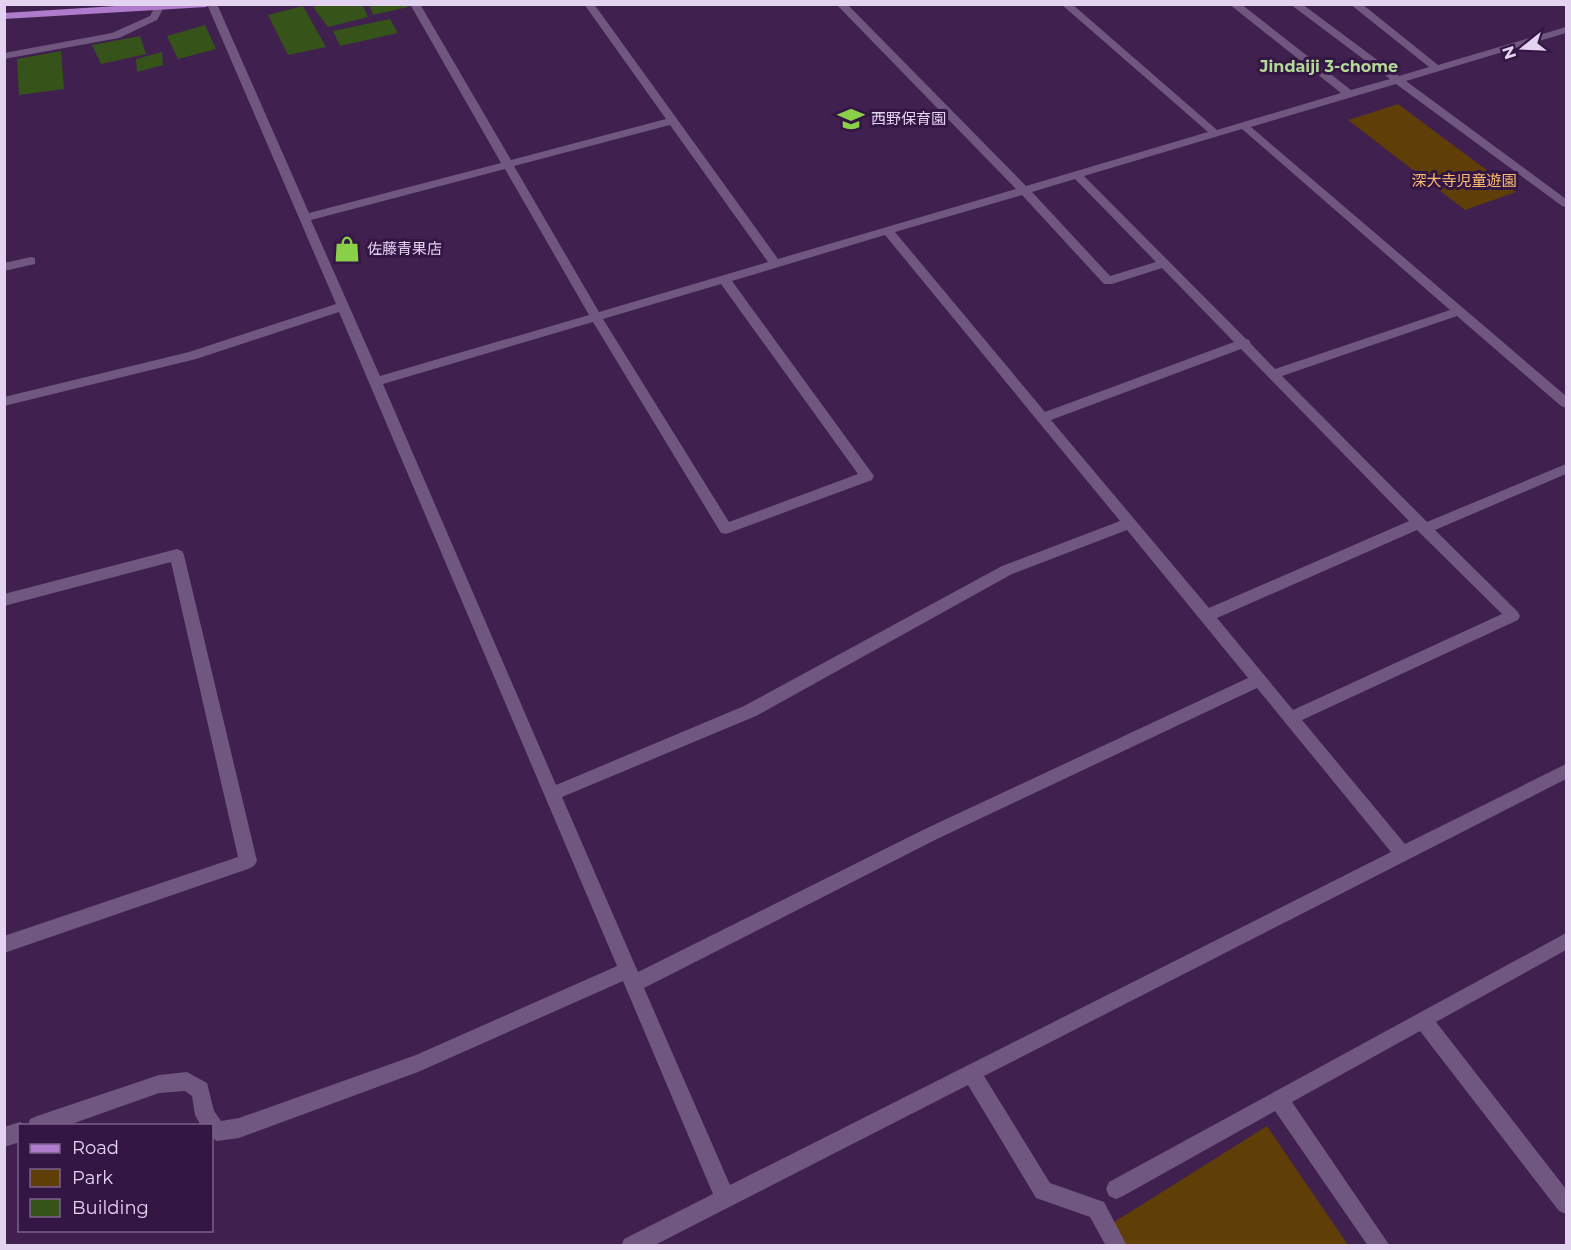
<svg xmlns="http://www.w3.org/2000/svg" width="1571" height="1250" font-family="Montserrat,'Noto Sans JP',sans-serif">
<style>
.green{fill:#603e08}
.building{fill:#36541a}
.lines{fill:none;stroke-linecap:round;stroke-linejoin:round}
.minor{fill:#70577f;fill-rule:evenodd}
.major{fill:#af7bcc;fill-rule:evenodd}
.labels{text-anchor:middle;stroke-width:6;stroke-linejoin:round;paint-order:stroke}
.far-poi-label{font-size:15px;fill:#e4d3f0;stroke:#341644;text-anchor:start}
.far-park-label{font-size:15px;fill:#fbbd6b;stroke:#341644}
.far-neighbourhood-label{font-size:16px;font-weight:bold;fill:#b2da96;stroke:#341644}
</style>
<rect width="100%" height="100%" fill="#3f204f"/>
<path class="green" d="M1398 104 1516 192 1465 210 1348 120Z
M1267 1126 1348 1245H1111L1103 1229Z"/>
<path class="building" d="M322 4H362L368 17 328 27 313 7Z
M369 4H406L408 7 373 15Z
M303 6 326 47 288 55 268 15Z
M390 19 398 33 340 46 333 31Z
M205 25 216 49 178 59 167 36Z
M140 36 146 54 101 64 92 45Z
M61 51 64 89 19 95 17 59Z
M162 52 163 65 137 72 136 59Z"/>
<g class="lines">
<path class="minor" d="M207 4H217L309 213 501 163 410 4H420L511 160 666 119 584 4H594L778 259 1016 189 836 4H847L1026 186 1208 132 1061 4H1072L1217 130 1341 93 1229 4H1241L1351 90 1390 79 1290 4H1302L1399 76 1429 67 1350 4H1362L1438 65 1566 27V33L1406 81 1566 199V207L1562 206 1396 84 1251 127 1566 396V408L1561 406 1457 316 1282 376 1427 522 1566 464V474L1435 530 1518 612 1520 616 1518 620 1302 720 1405 844 1566 764V779L984 1076 1050 1183 1104 1202 1127 1246H1106L1090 1217 1036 1198 968 1085 653 1246H621L624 1239 713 1194 623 981 418 1072 239 1138 217 1141 212 1138V1126H201L195 1115 192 1096 185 1091 159 1093 66 1126H28L30 1119 37 1116 159 1075 187 1072 207 1083 214 1111 221 1121 239 1118 416 1055 617 966 339 312 196 359 4 406V397L189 352 336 304ZM670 125 768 262 599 312 514 166ZM1242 129 1450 310 1275 369 1251 344 1249 340 1246 339 1084 176ZM505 169 589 315 380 376 311 220ZM1075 179 1156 262 1110 276 1032 192ZM1022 195 1104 284H1112L1162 268 1234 342 1045 412 895 232ZM885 235 1120 521 1002 566 744 706 556 785 383 384 593 322 721 533 726 534 872 480 874 476 732 281ZM721 284 858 474 729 522 603 319ZM1241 349 1409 521 1209 608 1051 420ZM1127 530 1248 678 925 829 638 972 562 797 756 716 1012 574ZM1417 530 1502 614 1293 710 1217 618ZM1257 688 1391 852 730 1185 644 988 937 839Z
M158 6 163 9 157 20 119 38 4 59V53L112 33 150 16 155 7Z
M31 257 35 258V264L4 271V263Z
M177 549 182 551 184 555 257 861 254 866 248 869 4 953V936L238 857 171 562 4 606V594Z
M1566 933V950L1436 1022 1566 1189V1214L1559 1211 1420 1031 1292 1102 1390 1246H1368L1275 1111 1123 1196 1116 1199 1109 1196 1106 1189 1109 1182Z
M20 1122 27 1126H20V1142L4 1147V1127Z"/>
<path class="major" d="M148 4H211L206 7 4 19V13Z"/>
</g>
<defs>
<g id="school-bare" transform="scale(2.07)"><path d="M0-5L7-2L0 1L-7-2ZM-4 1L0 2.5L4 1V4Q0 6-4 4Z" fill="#89cf48" stroke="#341644" stroke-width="2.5" paint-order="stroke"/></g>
<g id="shop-bare" transform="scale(2.07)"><path d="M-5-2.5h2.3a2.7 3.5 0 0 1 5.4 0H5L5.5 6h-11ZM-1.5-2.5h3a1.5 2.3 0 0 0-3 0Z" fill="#89cf48" stroke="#341644" stroke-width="2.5" paint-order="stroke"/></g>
</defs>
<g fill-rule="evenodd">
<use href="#school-bare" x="851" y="119"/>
<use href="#shop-bare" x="347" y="249"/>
</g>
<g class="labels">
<g class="far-poi-label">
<text x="871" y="124">西野保育園</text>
<text x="367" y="254">佐藤青果店</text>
</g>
<g class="far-park-label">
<text x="1464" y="186">深大寺児童遊園</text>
</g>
<g class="far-neighbourhood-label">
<text x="1329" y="72">Jindaiji 3-chome</text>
</g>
</g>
<rect width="1571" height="1250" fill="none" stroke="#e4d3f0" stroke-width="12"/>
<rect x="18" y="1124" width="195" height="108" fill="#341644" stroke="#7a6289" stroke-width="1.5"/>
<rect x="30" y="1144" width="30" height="9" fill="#af7bcc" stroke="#7a6289" stroke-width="1.5"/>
<text x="72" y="1154" font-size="18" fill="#e4d3f0">Road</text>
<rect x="30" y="1169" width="30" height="18" fill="#603e08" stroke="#7a6289" stroke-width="1.5"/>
<text x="72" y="1184" font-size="18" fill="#e4d3f0">Park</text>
<rect x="30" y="1199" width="30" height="18" fill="#36541a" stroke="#7a6289" stroke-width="1.5"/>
<text x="72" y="1214" font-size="18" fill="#e4d3f0">Building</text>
<g transform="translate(1523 48) rotate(252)" stroke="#341644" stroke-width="4.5" paint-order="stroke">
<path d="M0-4.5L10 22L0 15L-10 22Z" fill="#e4d3f0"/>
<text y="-9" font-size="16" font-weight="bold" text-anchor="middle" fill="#e4d3f0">N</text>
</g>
</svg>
